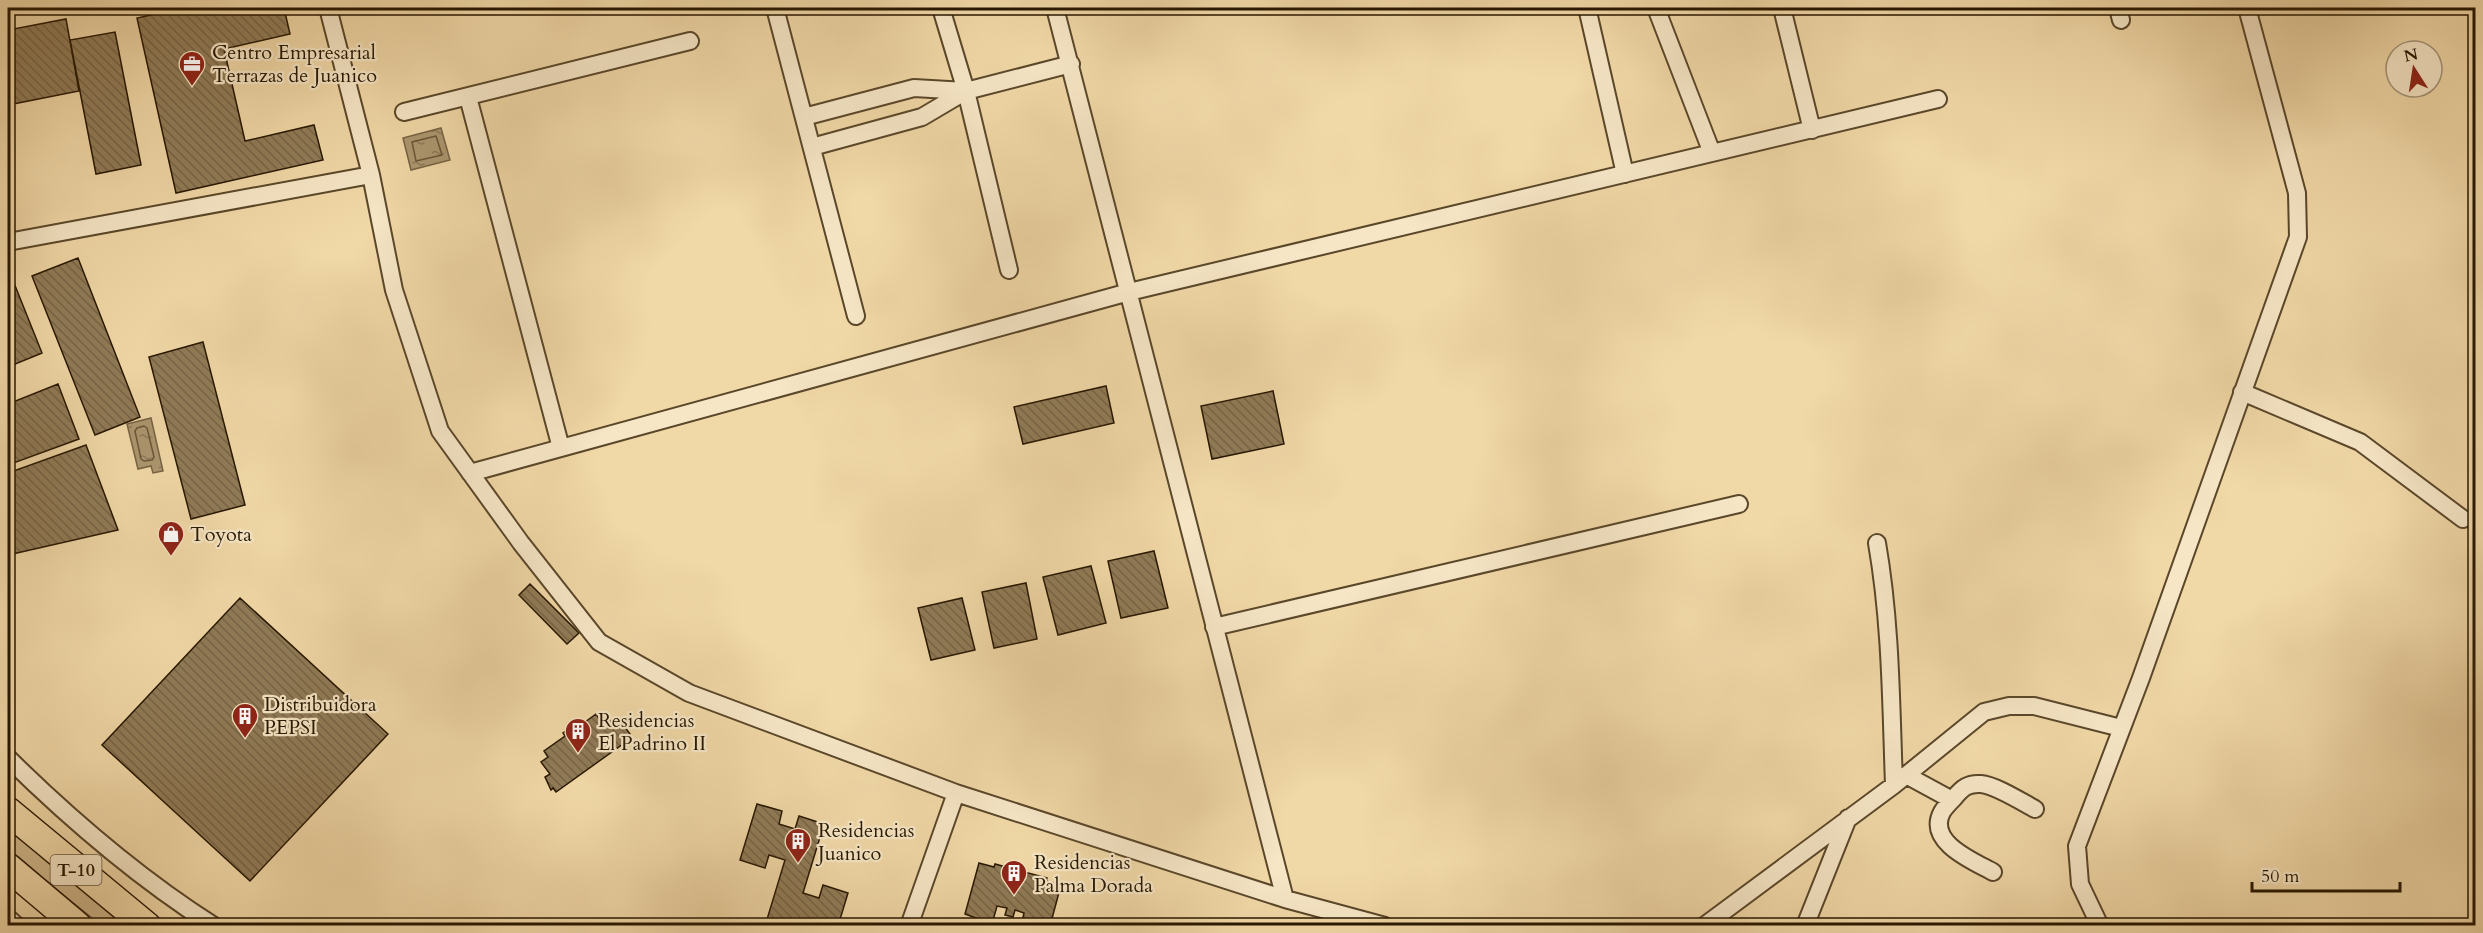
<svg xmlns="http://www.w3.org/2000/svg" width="2483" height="933" font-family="Cardo,serif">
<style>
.green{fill:#cfb78b;stroke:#7b6746;stroke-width:1.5}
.water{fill:url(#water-ripples);stroke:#776343;stroke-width:1.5}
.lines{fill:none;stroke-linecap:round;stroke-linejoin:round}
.shore{stroke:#6a5638;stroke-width:1.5}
.building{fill:url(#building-back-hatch);stroke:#271701;stroke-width:1.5}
.minor-casing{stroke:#5a472a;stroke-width:20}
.trunk-casing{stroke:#271701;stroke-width:30}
.minor{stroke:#f6e6c6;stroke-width:16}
.trunk{stroke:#f1d8a7;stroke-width:27}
.labels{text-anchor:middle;stroke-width:4.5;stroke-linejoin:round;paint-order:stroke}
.shield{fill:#f6e6c6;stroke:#65553c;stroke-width:1.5}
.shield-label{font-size:18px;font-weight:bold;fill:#271701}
.poi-label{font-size:20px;fill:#271701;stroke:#f6e6c6;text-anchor:start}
</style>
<defs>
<pattern id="water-ripples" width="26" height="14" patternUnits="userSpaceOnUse" patternTransform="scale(1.5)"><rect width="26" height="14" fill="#ac966f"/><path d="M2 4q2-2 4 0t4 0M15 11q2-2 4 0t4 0" fill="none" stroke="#8c7959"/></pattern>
<pattern id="building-back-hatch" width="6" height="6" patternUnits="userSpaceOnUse" patternTransform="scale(1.5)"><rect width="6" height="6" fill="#907b57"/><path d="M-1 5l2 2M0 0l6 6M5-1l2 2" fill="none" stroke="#766446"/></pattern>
</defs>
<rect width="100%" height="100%" fill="#f1d8a7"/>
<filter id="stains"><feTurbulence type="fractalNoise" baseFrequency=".00333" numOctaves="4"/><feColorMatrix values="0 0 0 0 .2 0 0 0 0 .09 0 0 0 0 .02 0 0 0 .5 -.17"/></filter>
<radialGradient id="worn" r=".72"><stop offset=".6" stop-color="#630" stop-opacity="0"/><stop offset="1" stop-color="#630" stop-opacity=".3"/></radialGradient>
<path class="green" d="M8 821 134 925H101L8 851Z"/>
<path class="water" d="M441 128 450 160 411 170 403 138Z
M151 418 163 471 153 473 151 466 138 469 127 424Z"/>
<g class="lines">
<path class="shore" d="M436 136 442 155 416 161 412 142Z
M144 426 147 428 154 457 152 460 144 461 141 459 135 431 137 428Z"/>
</g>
<path class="building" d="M183 8H284L290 34 224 49 245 141 314 125 323 160 176 193 137 18Z
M66 19 79 91 8 105V30Z
M115 32 141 165 96 174 70 40Z
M78 258 140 417 95 435 32 276Z
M12 278 42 353 8 367V280Z
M203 342 245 505 191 519 149 357Z
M58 384 79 439 8 465V404Z
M1106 386 1114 423 1023 444 1014 407Z
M1273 391 1284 444 1212 459 1201 406Z
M86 445 118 530 8 555V473Z
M1154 551 1168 608 1121 618 1108 561Z
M1091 566 1106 623 1058 635 1043 577Z
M1026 583 1037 639 994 648 982 592Z
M530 584 579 633 567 644 519 595Z
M240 598 388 734 250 881 102 745Z
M962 598 975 650 931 660 918 608Z
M596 714 600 720 607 716 615 727 620 724 622 728 624 726 630 734 628 736 630 739 556 792 553 788 551 790 545 777 550 774 541 762 548 757 544 751 565 736 563 733 572 727 574 730Z
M757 804 782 811 779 824 795 829 799 816 824 824 803 893 819 898 823 885 848 893 838 926H765L785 860 769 855 765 868 740 860Z
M979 863 994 867 995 864 1047 878 1046 881 1061 885 1050 926H1021L1024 913 1015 910 1013 917 1005 915 1007 908 997 906 992 924 965 914Z"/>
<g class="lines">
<g class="minor-casing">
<path id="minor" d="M328 8 371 175 394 290 440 431 521 543 599 642 689 693 956 793 1285 899 1385 926
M775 8 856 316
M941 8 966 91 1009 270
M1055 8 1285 899
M1656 8 1712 153
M1782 8 1812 130
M2118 8 2121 20
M1588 12 1625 174
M468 97 561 448
M404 112 690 41
M804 117 914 88 966 91
M812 147 922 117 966 91 1071 64
M8 242 371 175
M2242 392 2360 442 2463 519
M470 473 1129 292 1938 99
M1877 543C1891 623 1891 704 1894 785
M1214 627 1739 504
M8 758C70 819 140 879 214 926
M1906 775 1952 800
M1993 872C1973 861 1926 842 1942 812 1945 807 1950 802 1954 798 1962 788 1968 783 1981 784 1995 785 2022 802 2035 809
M8 918 17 926
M909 926 956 793
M1704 926 1894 785 1984 712 2009 706H2034L2121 728
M1805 926 1848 818
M2100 926 2080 884 2077 846 2141 678 2298 237 2297 193 2247 8"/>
</g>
<g class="trunk-casing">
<path id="trunk" d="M8 811 147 926
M8 867 78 926"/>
</g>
<use href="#minor" class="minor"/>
<use href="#trunk" class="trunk"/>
</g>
<defs>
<g id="office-pin" transform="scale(1.35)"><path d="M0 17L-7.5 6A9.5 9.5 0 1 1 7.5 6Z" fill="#8f2418" stroke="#f6e6c6"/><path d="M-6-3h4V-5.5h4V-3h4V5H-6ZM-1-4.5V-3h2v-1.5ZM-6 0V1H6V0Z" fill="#fff"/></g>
<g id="shop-pin" transform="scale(1.35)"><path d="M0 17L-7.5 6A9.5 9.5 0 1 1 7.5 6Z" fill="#8f2418" stroke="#f6e6c6"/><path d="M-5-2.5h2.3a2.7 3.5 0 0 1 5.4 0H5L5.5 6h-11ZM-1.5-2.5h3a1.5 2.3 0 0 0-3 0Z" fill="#fff"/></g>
<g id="building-pin" transform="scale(1.35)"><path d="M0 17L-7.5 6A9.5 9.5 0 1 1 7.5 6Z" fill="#8f2418" stroke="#f6e6c6"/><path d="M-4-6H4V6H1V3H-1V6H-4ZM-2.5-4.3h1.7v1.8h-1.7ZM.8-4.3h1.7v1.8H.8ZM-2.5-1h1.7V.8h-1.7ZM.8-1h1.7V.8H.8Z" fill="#fff"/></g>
</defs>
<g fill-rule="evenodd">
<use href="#office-pin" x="192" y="64"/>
<use href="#shop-pin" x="171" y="534"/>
<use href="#building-pin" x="245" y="716"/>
<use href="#building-pin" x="578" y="731"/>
<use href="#building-pin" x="798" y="841"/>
<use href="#building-pin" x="1014" y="873"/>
</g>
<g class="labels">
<rect class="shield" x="50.5" y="855" width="51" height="30" rx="4.5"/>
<g class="shield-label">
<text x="76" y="876">T-10</text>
</g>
<g class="poi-label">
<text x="212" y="59">Centro Empresarial<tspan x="212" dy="23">Terrazas de Juanico</tspan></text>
<text x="190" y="541">Toyota</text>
<text x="264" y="711">Distribuidora<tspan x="264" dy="23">PEPSI</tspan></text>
<text x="598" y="727">Residencias<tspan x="598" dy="23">El Padrino II</tspan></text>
<text x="818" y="837">Residencias<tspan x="818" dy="23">Juanico</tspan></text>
<text x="1034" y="869">Residencias<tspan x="1034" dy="23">Palma Dorada</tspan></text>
</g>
</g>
<rect width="2483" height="933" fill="none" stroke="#f1d8a7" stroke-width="30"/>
<rect x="9" y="9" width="2465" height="915" fill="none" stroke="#271701" stroke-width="3"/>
<rect x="15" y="15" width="2453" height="903" fill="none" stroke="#271701" stroke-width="1.5"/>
<g transform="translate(2414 69) rotate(348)"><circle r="28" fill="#f6e6c6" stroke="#a39377" stroke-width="1.5"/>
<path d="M0-4.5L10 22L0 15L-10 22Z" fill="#8f2418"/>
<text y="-9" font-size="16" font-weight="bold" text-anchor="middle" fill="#271701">N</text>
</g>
<path d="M2252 882v9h148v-9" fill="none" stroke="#271701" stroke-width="3"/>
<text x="2261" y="882" font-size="18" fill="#271701" stroke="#f6e6c6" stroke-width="4.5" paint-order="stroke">50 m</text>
<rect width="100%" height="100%" filter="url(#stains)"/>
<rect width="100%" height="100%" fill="url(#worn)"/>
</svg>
